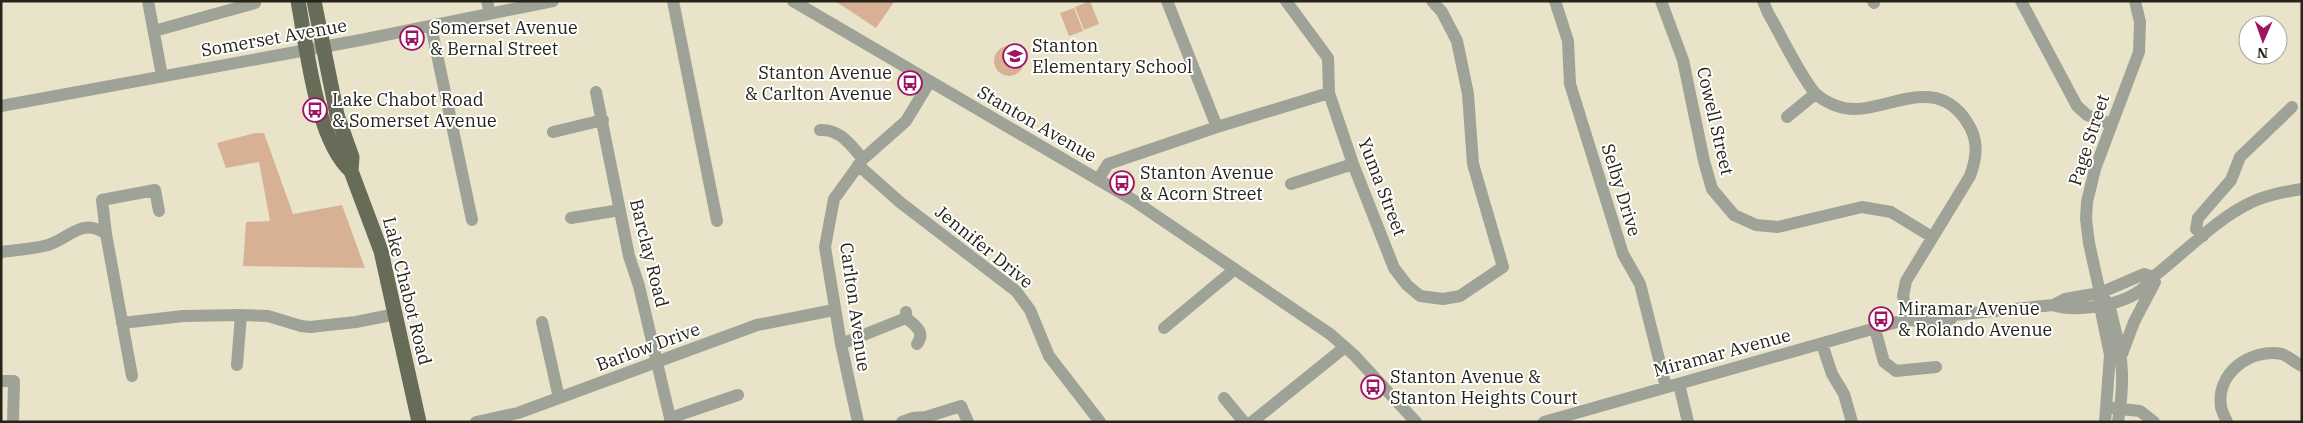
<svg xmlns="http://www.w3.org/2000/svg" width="2303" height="423" font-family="'IBM Plex Serif',serif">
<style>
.green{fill:#d8b195}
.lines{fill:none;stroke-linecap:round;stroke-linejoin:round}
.minor{stroke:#9fa297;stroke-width:12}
.major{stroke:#666c58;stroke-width:15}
.labels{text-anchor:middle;stroke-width:4;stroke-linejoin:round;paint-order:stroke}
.poi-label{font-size:18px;fill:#26241a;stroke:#fff;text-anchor:start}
.street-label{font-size:18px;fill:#26241a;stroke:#fff}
</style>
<rect width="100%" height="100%" fill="#e9e4c9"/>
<path class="green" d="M835 1H894V2L876 28Z
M1090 1 1099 24 1084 30 1075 7Z
M1074 8 1083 31 1069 36 1060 13Z
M994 61a15 15 0 1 1 30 0a15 15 0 1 1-30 0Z
M255 133H264L293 214 342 205 365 268 243 266 246 222 270 221 259 162 226 168 217 143Z"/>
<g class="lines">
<path class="minor" d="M148 1 162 76
M487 1 490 14
M673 1 717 221
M793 1 1133 200 1330 334 1354 355 1416 422
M1167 1 1217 127
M1286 1 1328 58 1329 93 1353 164 1394 268 1407 285 1420 296 1443 299 1460 296 1503 267 1473 164 1468 94 1457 41 1442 12 1432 1
M1555 1 1568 41 1570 84 1623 254 1640 284 1666 387
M1661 1 1683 60 1704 161 1712 189 1734 215 1756 225 1778 227 1862 207 1891 212 1932 237
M1763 1 1768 13C1782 37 1797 70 1814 92 1818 97 1830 104 1837 106 1877 122 1932 67 1967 122 1979 140 1977 157 1970 176L1906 281 1903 296 1908 319
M1873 1 1874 3
M2021 1 2077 106 2087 115 2111 124
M431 26 472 220
M154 31 255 3
M596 92 629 256 639 286 671 422
M1 106 361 40 553 1
M1787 117 1815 94
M820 130C841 129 851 146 863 159
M553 132 603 120
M858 165 901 203 1016 291 1030 310 1049 356 1100 422
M1098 180 1108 164 1217 127 1329 93
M1291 184 1353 164
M571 218 620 210
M2203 236 2196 229 2198 218 2231 180 2240 157 2292 107
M1 252C16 250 33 249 48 245 70 238 82 217 106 234
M2103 297C2110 305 2112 315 2114 325 2124 360 2124 386 2118 422
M2053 305C2080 314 2138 304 2153 277 2183 254 2216 219 2250 203 2266 195 2284 192 2302 189
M906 312V318C915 325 926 332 917 344
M1910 320 1927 322 1950 320 1954 315 2053 305 2065 299 2100 293 2144 274 2153 277
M542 322 559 398
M122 323 183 316 241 315 268 316 301 326 310 327 356 322 396 314
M1164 328 1235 269
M1875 329 1884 362 1896 371 1936 367
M841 344 906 318
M1822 344 1832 374 1844 394 1852 422
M2122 354 2134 322 2155 282
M237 365 241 315
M132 376 106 234 102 200 155 190 159 211
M1 381H14L13 422
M1679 384 1688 422
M1224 398 1244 422
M2112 408 2140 411 2154 422
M670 418 738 395
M476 422 518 413 757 325 834 310
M858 422 841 344 825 247 834 199 863 159 906 121 929 83
M902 422 913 418 926 417 961 406 968 422
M1252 422 1345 347
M1544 422 1925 314 1949 311 1954 315
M2105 422 2110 355 2100 306V293L2089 243 2086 219 2087 202 2095 169 2139 52 2140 22 2135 1
M2227 422C2225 417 2222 412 2221 407 2216 373 2250 348 2282 354 2288 356 2296 363 2302 366"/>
<path class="major" d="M298 1C307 48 316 140 351 171
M314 1 337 115 352 157 351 171 381 251 419 422"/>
</g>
<defs>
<g id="bus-ring" transform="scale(1.25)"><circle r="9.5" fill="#fff" stroke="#9e1461" stroke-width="1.5"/><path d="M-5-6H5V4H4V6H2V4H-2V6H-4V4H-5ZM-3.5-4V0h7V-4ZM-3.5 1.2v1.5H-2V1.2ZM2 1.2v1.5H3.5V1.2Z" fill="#9e1461"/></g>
<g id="school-ring" transform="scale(1.25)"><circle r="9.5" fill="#fff" stroke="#9e1461" stroke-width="1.5"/><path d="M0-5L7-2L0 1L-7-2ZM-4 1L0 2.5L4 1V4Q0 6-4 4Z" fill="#9e1461"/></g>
</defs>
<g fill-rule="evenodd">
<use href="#bus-ring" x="412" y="38"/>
<use href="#school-ring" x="1015" y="56"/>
<use href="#bus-ring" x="910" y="83"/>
<use href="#bus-ring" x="315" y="110"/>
<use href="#bus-ring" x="1122" y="183"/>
<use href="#bus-ring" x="1881" y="319"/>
<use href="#bus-ring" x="1373" y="387"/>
</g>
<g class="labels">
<g class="poi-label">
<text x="430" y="34">Somerset Avenue<tspan x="430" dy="21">&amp; Bernal Street</tspan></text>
<text x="1032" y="52">Stanton<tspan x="1032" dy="21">Elementary School</tspan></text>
<text x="892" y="79" text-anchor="end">Stanton Avenue<tspan x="892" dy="21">&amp; Carlton Avenue</tspan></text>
<text x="332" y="106">Lake Chabot Road<tspan x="332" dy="21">&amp; Somerset Avenue</tspan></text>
<text x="1140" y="179">Stanton Avenue<tspan x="1140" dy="21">&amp; Acorn Street</tspan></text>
<text x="1898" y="315">Miramar Avenue<tspan x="1898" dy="21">&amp; Rolando Avenue</tspan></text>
<text x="1390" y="383">Stanton Avenue &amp;<tspan x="1390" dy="21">Stanton Heights Court</tspan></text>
</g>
<g class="street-label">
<text transform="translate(274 38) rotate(-10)" y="6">Somerset Avenue</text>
<text transform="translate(1715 121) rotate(77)" y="6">Cowell Street</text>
<text transform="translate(1037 124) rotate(30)" y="6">Stanton Avenue</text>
<text transform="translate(2089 140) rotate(-72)" y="6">Page Street</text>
<text transform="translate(1382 187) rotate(69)" y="6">Yuma Street</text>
<text transform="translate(1621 190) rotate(73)" y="6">Selby Drive</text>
<text transform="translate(984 247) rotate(39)" y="6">Jennifer Drive</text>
<text transform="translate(649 253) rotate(76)" y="6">Barclay Road</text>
<text transform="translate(407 291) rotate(76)" y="6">Lake Chabot Road</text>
<text transform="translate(855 307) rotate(82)" y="6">Carlton Avenue</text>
<text transform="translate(648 347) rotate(-20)" y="6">Barlow Drive</text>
<text transform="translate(1722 353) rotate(-15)" y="6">Miramar Avenue</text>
</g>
</g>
<rect width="2303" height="423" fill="none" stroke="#26241a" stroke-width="5"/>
<g transform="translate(2263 40) rotate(182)"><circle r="24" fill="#ffffff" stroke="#a8a7a3"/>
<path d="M0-4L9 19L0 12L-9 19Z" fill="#9e1461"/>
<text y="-8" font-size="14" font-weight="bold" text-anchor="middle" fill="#26241a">N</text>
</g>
</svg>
